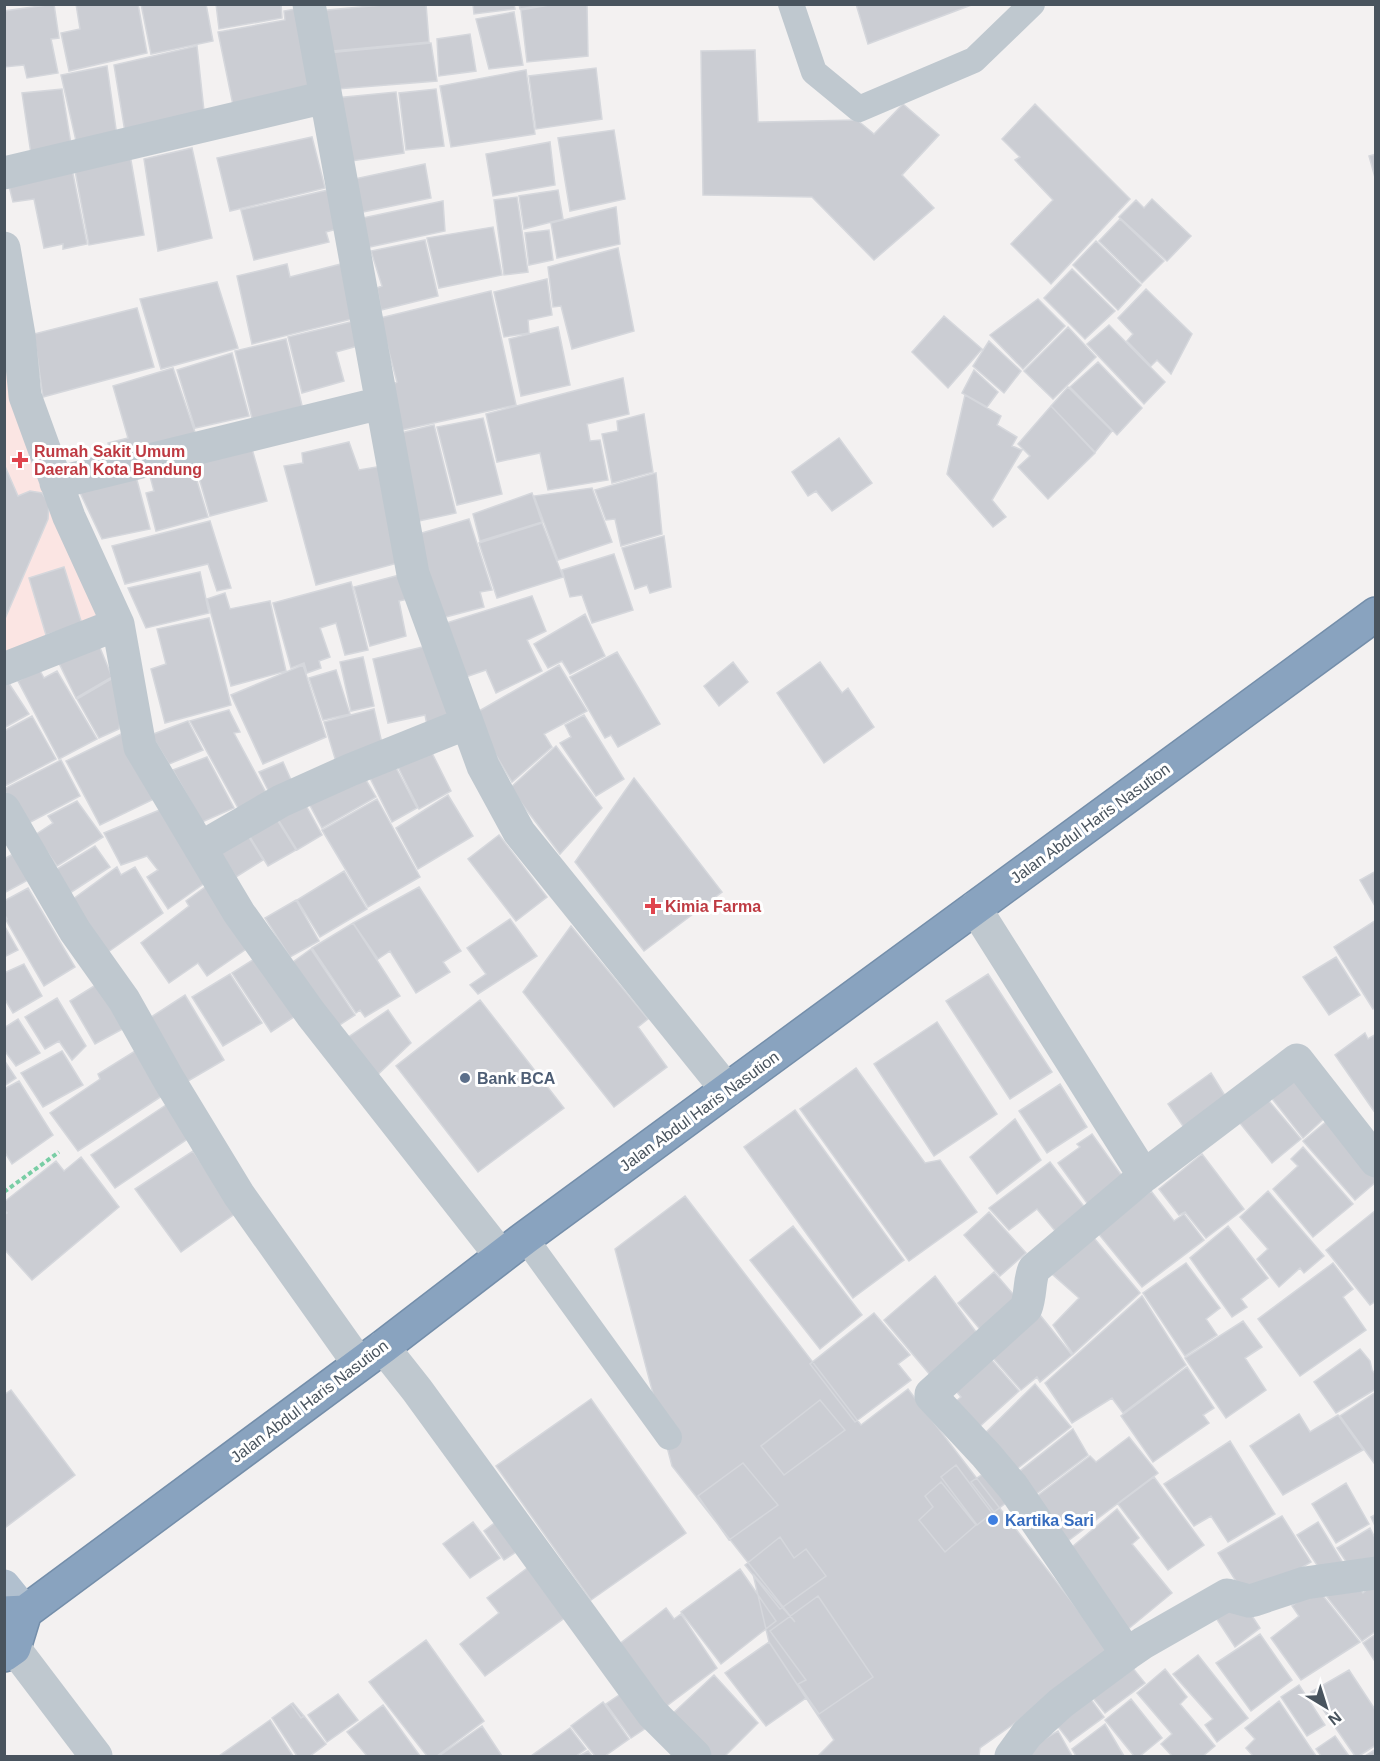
<svg xmlns="http://www.w3.org/2000/svg" width="1380" height="1761" font-family="Arial,sans-serif">
<style>
.medical{fill:#fbe5e3}
.building{fill:#cbcdd3;stroke:#d5d7dc;stroke-width:1.5}
.lines{fill:none;stroke-linecap:round;stroke-linejoin:round}
.highway-casing{stroke:#748eaa;stroke-width:36}
.path{stroke:#78cda4;stroke-width:4;stroke-dasharray:4.5 3;stroke-linecap:butt}
.lane{stroke:#bfc8cf;stroke-width:26}
.street{stroke:#bfc8cf;stroke-width:33}
.primary{stroke:#b1c0cf;stroke-width:33}
.highway{stroke:#89a3bf;stroke-width:33}
.health-dot{fill:#e0444e;stroke:#fff;stroke-width:2}
.service-dot{fill:#5c6f8a;stroke:#fff;stroke-width:2}
.shop-dot{fill:#3f7fe0;stroke:#fff;stroke-width:2}
.labels{text-anchor:middle;stroke-width:6;stroke-linejoin:round;paint-order:stroke}
.health-label{font-size:16px;font-weight:bold;fill:#be3a42;stroke:#fff;text-anchor:start}
.street-label{font-size:16px;fill:#49545e;stroke:#fff}
.service-label{font-size:16px;font-weight:bold;fill:#4e5e75;stroke:#fff;text-anchor:start}
.shop-label{font-size:16px;font-weight:bold;fill:#366cbe;stroke:#fff;text-anchor:start}
</style>
<rect width="100%" height="100%" fill="#f3f1f1"/>
<path class="medical" d="M4 312 111 619 4 664Z"/>
<path class="building" d="M54 4 59 38 51 39 58 73 27 78 24 65 4 67V11Z
M76 4H138L147 53 69 71 61 33 80 29Z
M141 4H206L213 41 151 54Z
M216 4H281L282 18 219 29Z
M393 4H426L429 42 322 52 317 11Z
M473 4H514L515 9 474 14Z
M519 4H549L520 9Z
M555 4H587L588 56 527 62 521 10Z
M856 4H974L868 44Z
M306 7 315 85 233 105 218 32 285 20 284 11Z
M514 12 523 65 489 69 476 19Z
M470 34 476 71 439 76 437 39Z
M431 43 437 81 337 89 327 53Z
M197 46 204 111 125 132 114 65Z
M755 50 758 122 857 120 874 134 903 104 939 135 902 175 934 208 874 260 812 197 703 195 701 51Z
M107 66 117 136 76 141 61 75Z
M596 68 602 119 536 129 529 76Z
M526 70 535 134 451 147 440 86Z
M62 89 72 150 31 154 22 93Z
M436 89 444 146 406 150 399 93Z
M396 92 404 153 345 162 335 98Z
M1035 104 1130 199 1051 284 1011 244 1053 200 1015 160 1020 157 1002 139Z
M614 130 625 199 570 211 558 138Z
M312 137 325 188 230 211 217 158Z
M550 142 555 185 493 196 486 154Z
M192 148 212 238 158 251 144 159Z
M129 149 144 235 89 245 73 160Z
M1376 154V181L1369 156Z
M70 159 87 244 63 249V244L44 248 34 199 13 202 6 174Z
M425 164 431 198 353 214 345 181Z
M328 190 337 229 326 232 329 242 254 260 241 210Z
M558 190 563 219 524 229 519 196Z
M517 197 528 272 504 275 494 200Z
M1152 199 1191 236 1167 261 1119 217 1136 200 1144 208Z
M443 201 445 231 360 249 353 220Z
M616 207 620 244 557 258 551 223Z
M1120 219 1164 261 1142 283 1099 241Z
M493 227 502 275 439 288 427 238Z
M549 230 553 260 529 265 525 233Z
M425 240 438 296 381 310 377 288 382 286 371 251Z
M1096 241 1141 285 1118 310 1073 265Z
M618 248 634 331 572 349 561 306 553 307 548 267Z
M287 264 290 277 341 264 352 319 252 344 237 276Z
M1072 269 1115 311 1085 339 1044 298Z
M547 279 552 315 528 320 529 333 504 337 494 292Z
M217 282 238 348 161 369 140 299Z
M1146 289 1192 334 1171 374 1157 360 1151 366 1127 341 1133 334 1118 318Z
M491 291 516 405 397 431 388 386 397 382 380 318Z
M1038 299 1065 326 1023 369 990 335Z
M137 308 154 367 43 397 34 334Z
M944 316 982 349 948 388 912 352Z
M359 320 365 344 336 352 344 381 302 393 288 337Z
M1109 325 1165 382 1144 404 1087 344Z
M558 327 570 385 521 396 509 339Z
M1068 327 1096 357 1053 399 1024 371Z
M286 339 304 414 254 426 235 351Z
M989 341 1021 371 1004 393 973 366Z
M232 353 249 416 195 428 177 370Z
M1098 362 1142 408 1117 435 1070 387Z
M173 368 199 444 114 465 108 443 128 438 113 386Z
M974 370 998 392 987 407 962 393Z
M623 378 629 414 587 424 590 441 600 440 608 480 548 490 540 453 497 462 486 414Z
M1068 387 1112 431 1095 452 1051 406Z
M965 395 1001 416 997 425 1017 437 1012 446 1022 450 992 500 1006 517 993 527 947 474Z
M1051 406 1095 453 1048 499 1018 467 1030 456 1018 444Z
M644 414 653 472 612 483 602 434 618 431 617 421Z
M483 418 502 494 457 505 437 427Z
M434 425 456 513 409 523 388 436Z
M839 438 872 483 832 511 816 491 808 496 792 472Z
M250 442 267 501 210 516 193 457Z
M349 442 359 470 382 466 405 561 316 585 284 466 303 463 302 453Z
M190 458 208 517 156 531 146 493 154 491 147 465Z
M4 464 18 496 30 491 42 493 49 503 48 519 4 621Z
M134 469 150 529 102 539 76 484Z
M656 473 662 534 621 546 615 519 606 520 595 490Z
M592 488 612 542 558 560 534 496Z
M532 493 542 522 480 541 473 514Z
M469 519 492 590 480 592 484 607 438 619 415 535Z
M210 521 231 588 217 591 208 564 125 584 112 546Z
M542 523 563 577 497 598 479 543Z
M664 536 671 587 650 593 647 585 635 589 622 548Z
M614 554 633 610 592 623 582 595 570 597 562 570Z
M64 567 82 624 46 635 29 578Z
M200 572 209 613 146 628 128 588Z
M407 573 413 598 399 601 406 636 370 646 354 587Z
M351 582 368 650 345 655 336 623 320 628 330 657 319 661 321 668 307 673 304 663 291 668 273 603Z
M225 593 230 609 270 601 286 671 231 686 207 599Z
M532 596 546 631 527 640 542 671 496 693 486 670 454 681 440 625Z
M585 614 605 656 570 674 562 661 548 668 534 644Z
M209 618 231 705 165 723 151 669 166 664 157 629Z
M96 638 112 677 76 698 56 657Z
M431 645 450 724 428 730 425 715 388 723 373 659Z
M617 652 660 724 618 747 611 735 605 738 570 677Z
M363 657 374 706 351 711 340 662Z
M733 662 748 682 719 706 704 686Z
M820 662 842 693 848 688 874 727 824 763 777 693Z
M303 665 326 737 263 764 231 695Z
M559 665 587 711 544 734 552 747 512 782 472 715Z
M39 669 44 678 57 671 97 739 59 759 18 681Z
M336 670 350 714 323 720 309 678Z
M113 678 123 700 119 729 99 738 77 699Z
M8 682 29 714 4 728V685Z
M374 709 384 752 337 765 324 722Z
M229 710 240 732 234 733 271 802 242 815 190 721Z
M584 715 624 779 596 796 560 743 571 737 565 725Z
M32 716 56 759 5 786 4 731Z
M188 721 203 750 169 764 151 735Z
M121 734 154 799 100 825 66 761Z
M426 741 451 791 419 809 393 757Z
M556 746 602 808 560 854 510 788Z
M207 757 234 808 202 822 173 770Z
M391 758 417 808 392 822 366 770Z
M61 760 80 796 23 826 4 789Z
M283 762 296 791 273 800 259 772Z
M359 768 376 797 322 828 305 796Z
M634 778 722 892 644 951 575 862Z
M448 795 473 836 418 869 396 828Z
M302 798 322 835 297 850 274 813Z
M377 799 420 877 368 907 322 830Z
M77 801 103 837 57 866 35 835 53 823 48 816Z
M162 809 209 880 168 909 147 877 158 870 147 856 121 865 104 833Z
M273 813 296 850 268 866 245 829Z
M244 829 263 860 236 877 216 846Z
M499 835 547 897 516 921 468 859Z
M95 846 110 867 67 895 52 872Z
M24 848 39 874 4 893V859Z
M117 867 121 875 135 867 163 913 101 957 65 905Z
M344 871 367 909 320 937 297 900Z
M1376 871V905L1375 906 1360 880Z
M212 882 255 943 207 976 198 963 169 983 141 943 189 906 186 901Z
M419 887 461 951 443 962 450 972 416 993 390 951 378 959 353 923Z
M28 888 75 967 44 986 6 920 7 919 4 914V901Z
M296 900 319 941 290 957 265 918Z
M510 919 537 956 478 994 470 985 486 974 467 948Z
M1376 920V1007L1373 1009 1334 947Z
M353 923 400 996 365 1017 360 1010 356 1013 312 948Z
M4 925 18 950 4 957Z
M571 926 648 1019 638 1027 667 1067 614 1107 523 992Z
M311 949 355 1015 335 1028 293 962Z
M262 954 300 1013 271 1032 232 973Z
M1336 957 1360 995 1329 1015 1303 977Z
M24 964 42 996 13 1013 4 998V973Z
M230 974 262 1023 223 1046 192 997Z
M988 974 1052 1072 1010 1099 946 1001Z
M102 981 130 1025 95 1044 70 1001Z
M185 995 224 1060 183 1084 145 1021Z
M57 998 86 1046 72 1060 59 1041 45 1049 25 1017Z
M480 1000 564 1108 478 1172 396 1066Z
M388 1010 411 1043 371 1081 344 1040Z
M18 1019 40 1053 16 1066 4 1050V1028Z
M937 1022 997 1114 934 1156 874 1064Z
M1365 1033 1368 1039 1376 1034V1114L1335 1055Z
M62 1051 83 1085 43 1107 21 1073Z
M135 1051 162 1096 78 1151 50 1113 100 1079 98 1074Z
M4 1060 16 1078 4 1086Z
M856 1068 925 1163 940 1160 977 1212 909 1261 800 1109Z
M1211 1073 1229 1102 1187 1132 1168 1104Z
M1298 1073 1328 1115 1303 1138 1270 1096Z
M19 1081 53 1135 12 1164 4 1151V1089Z
M1060 1084 1087 1127 1047 1153 1019 1111Z
M1264 1095 1301 1139 1272 1163 1235 1117Z
M166 1105 189 1138 115 1188 91 1155Z
M795 1110 904 1260 853 1298 744 1147Z
M1015 1119 1041 1160 997 1194 970 1157Z
M1328 1120 1376 1175V1182L1355 1200 1303 1141Z
M1092 1134 1127 1183 1092 1210 1058 1163 1080 1147 1077 1144Z
M1303 1147 1353 1204 1313 1237 1273 1189 1298 1166 1291 1159Z
M193 1151 236 1213 181 1252 135 1189Z
M1202 1154 1244 1209 1206 1238 1185 1212 1179 1215 1159 1189Z
M81 1157 119 1207 32 1280 4 1249V1215L7 1213 4 1210V1202L56 1161 64 1171Z
M1050 1162 1086 1209 1056 1232 1037 1209 1009 1230 989 1208Z
M1151 1191 1174 1221 1184 1214 1204 1240 1142 1287 1097 1232Z
M1268 1191 1324 1256 1304 1273 1300 1268 1279 1287 1257 1259 1268 1249 1240 1217Z
M685 1196 861 1425 908 1389 1112 1654 980 1748 979 1756H818L834 1740 769 1642 753 1574 795 1622 672 1466 615 1249Z
M1376 1210V1301L1370 1305 1326 1250Z
M989 1212 1026 1253 1000 1276 964 1235Z
M793 1226 862 1315 820 1349 750 1260Z
M1228 1226 1268 1278 1241 1299 1247 1307 1232 1317 1190 1258Z
M1089 1232 1140 1293 1073 1354 1053 1325 1079 1298 1044 1267Z
M1186 1263 1220 1308 1206 1319 1217 1335 1185 1356 1143 1293Z
M1333 1263 1353 1289 1343 1297 1366 1330 1300 1376 1258 1319Z
M994 1272 1025 1308 989 1340 958 1303Z
M935 1276 979 1336 937 1383 884 1320Z
M1142 1296 1186 1365 1123 1413 1112 1398 1072 1423 1045 1383Z
M1032 1305 1072 1355 1040 1382 1037 1377 1021 1390 985 1349Z
M874 1313 910 1355 898 1364 911 1380 855 1422 810 1364Z
M1243 1321 1262 1347 1245 1358 1266 1390 1226 1418 1185 1358Z
M1360 1349 1370 1361 1372 1370 1376 1375V1389L1336 1413 1314 1382Z
M983 1350 1019 1391 978 1428 955 1402 961 1397 950 1384Z
M1187 1367 1214 1408 1203 1415 1209 1423 1153 1462 1121 1416Z
M1035 1384 1071 1427 1009 1475 978 1440Z
M11 1390 75 1475 6 1527 4 1525V1395Z
M1376 1392V1462L1374 1463 1340 1416Z
M591 1399 686 1533 591 1600 496 1466Z
M820 1400 845 1430 784 1475 761 1446Z
M1299 1414 1310 1432 1338 1415 1363 1450 1283 1495 1250 1446Z
M1073 1429 1088 1455 1027 1501 1011 1478Z
M1129 1437 1158 1473 1060 1547 1028 1503 1090 1456 1096 1462Z
M1230 1441 1275 1514 1228 1542 1211 1516 1194 1526 1164 1484Z
M743 1463 778 1505 729 1540 698 1496Z
M956 1465 992 1513 977 1525 941 1477Z
M992 1468 1015 1496 994 1512 971 1482Z
M1154 1477 1204 1545 1168 1570 1118 1504Z
M941 1482 976 1525 945 1552 919 1520 933 1507 925 1496Z
M1346 1483 1369 1524 1336 1543 1312 1504Z
M1117 1509 1139 1538 1132 1544 1172 1593 1127 1630 1066 1552Z
M1376 1514V1528L1371 1517Z
M1282 1516 1311 1562 1248 1600 1218 1553Z
M501 1518 522 1548 504 1560 484 1531Z
M473 1522 500 1558 470 1578 443 1544Z
M1318 1522 1346 1568 1325 1577 1297 1535Z
M1370 1528 1376 1540V1565L1355 1575 1337 1548Z
M780 1537 794 1558 806 1549 826 1576 780 1609 745 1565Z
M538 1560 574 1611 485 1676 460 1644 499 1613 487 1598Z
M740 1569 776 1621 721 1664 681 1612Z
M1350 1576 1363 1593 1376 1581V1631L1362 1641 1327 1597Z
M1316 1587 1360 1642 1301 1680 1271 1638 1299 1616 1292 1606Z
M818 1596 873 1677 819 1714 798 1684 806 1680 770 1631Z
M1241 1599 1260 1628 1235 1647 1216 1618Z
M666 1608 674 1619 681 1614 717 1668 656 1714 609 1652Z
M1260 1634 1292 1680 1251 1711 1216 1663Z
M1376 1634V1663L1363 1643Z
M426 1640 484 1721 437 1756H427L369 1682Z
M769 1642 806 1698 766 1726 725 1673Z
M1198 1655 1248 1718 1217 1742 1205 1725 1213 1719 1173 1674Z
M1127 1661 1145 1683 1105 1713 1089 1693Z
M1165 1669 1187 1697 1180 1704 1215 1746 1203 1756H1172L1161 1744 1172 1734 1137 1693Z
M1349 1670 1376 1711V1745L1359 1756H1355L1311 1692Z
M714 1675 758 1723 725 1756H705L670 1716Z
M1299 1685 1325 1725 1307 1736 1281 1697Z
M631 1687 655 1722 631 1738 606 1704Z
M338 1694 358 1720 327 1742 308 1715Z
M1087 1694 1104 1717 1070 1742 1052 1719Z
M1131 1699 1162 1738 1140 1756H1134L1105 1720Z
M1279 1701 1316 1756H1253L1246 1748 1255 1739 1245 1728Z
M603 1702 629 1739 605 1756H595L571 1726Z
M293 1703 304 1716 301 1718 291 1704Z
M291 1704 301 1718 304 1716 326 1744 310 1756H297L272 1718Z
M383 1705 420 1756H367L347 1732Z
M270 1720 293 1756H219Z
M1105 1724 1124 1756H1076L1072 1749Z
M482 1726 502 1756H439Z
M570 1728 586 1749 576 1756H531Z
M1058 1731 1072 1756H1029L1026 1750Z
M1335 1736 1349 1756H1321L1316 1749Z
M1376 1749V1756H1365Z
M588 1751 592 1756H579Z"/>
<g class="lines">
<g class="highway-casing">
<path id="highway" d="M4 1613 25 1612 383 1347 525 1238 1376 614
M4 1655 14 1648 25 1612"/>
</g>
<path class="path" d="M4 1192 59 1152"/>
<path class="lane" d="M791 4 814 72 859 109 974 60 1032 4
M525 1238 669 1437"/>
<path class="street" d="M309 4 413 574 483 766 519 832 727 1090
M4 173 326 97
M4 248 19 335 25 396 69 517 118 624 140 747 239 913 311 1014 501 1256
M56 483 381 403
M4 669 118 624
M4 809 75 931 124 1000 169 1080 239 1195 359 1364
M200 848 281 801 350 770 467 723
M975 908 1144 1176
M1376 1161 1297 1060 1144 1176 1034 1269C1029 1281 1031 1295 1026 1308L931 1394V1396L986 1455 1013 1487 1127 1654 1143 1643 1227 1595 1249 1601 1254 1600 1305 1583 1376 1573
M383 1347 417 1390 652 1713 695 1756
M14 1648 96 1756
M1011 1756 1027 1734 1061 1703 1127 1654"/>
<path class="primary" d="M4 1586 25 1612"/>
<use href="#highway" class="highway"/>
</g>
<g class="health-dot">
<path d="M17 451h6v6h6v6h-6v6h-6v-6h-6v-6h6z"/>
<path d="M650 897h6v6h6v6h-6v6h-6v-6h-6v-6h6z"/>
</g>
<circle class="service-dot" cx="465" cy="1078" r="6"/>
<circle class="shop-dot" cx="993" cy="1520" r="6"/>
<g class="labels">
<g class="health-label">
<text x="34" y="457">Rumah Sakit Umum<tspan x="34" dy="18">Daerah Kota Bandung</tspan></text>
<text x="665" y="912">Kimia Farma</text>
</g>
<g class="street-label">
<text transform="translate(1090 823) rotate(-36)" y="6">Jalan Abdul Haris Nasution</text>
<text transform="translate(699 1111) rotate(-36)" y="6">Jalan Abdul Haris Nasution</text>
<text transform="translate(309 1401) rotate(-37)" y="6">Jalan Abdul Haris Nasution</text>
</g>
<g class="service-label">
<text x="477" y="1084">Bank BCA</text>
</g>
<g class="shop-label">
<text x="1005" y="1526">Kartika Sari</text>
</g>
</g>
<rect width="1380" height="1761" fill="none" stroke="#49545e" stroke-width="12"/>
<g transform="translate(1326 1707) rotate(142)" stroke="#ffffff" stroke-width="4.5" paint-order="stroke">
<path d="M0-4.5L10 22L0 15L-10 22Z" fill="#49545e"/>
<text y="-9" font-size="16" font-weight="bold" text-anchor="middle" fill="#49545e">N</text>
</g>
</svg>
